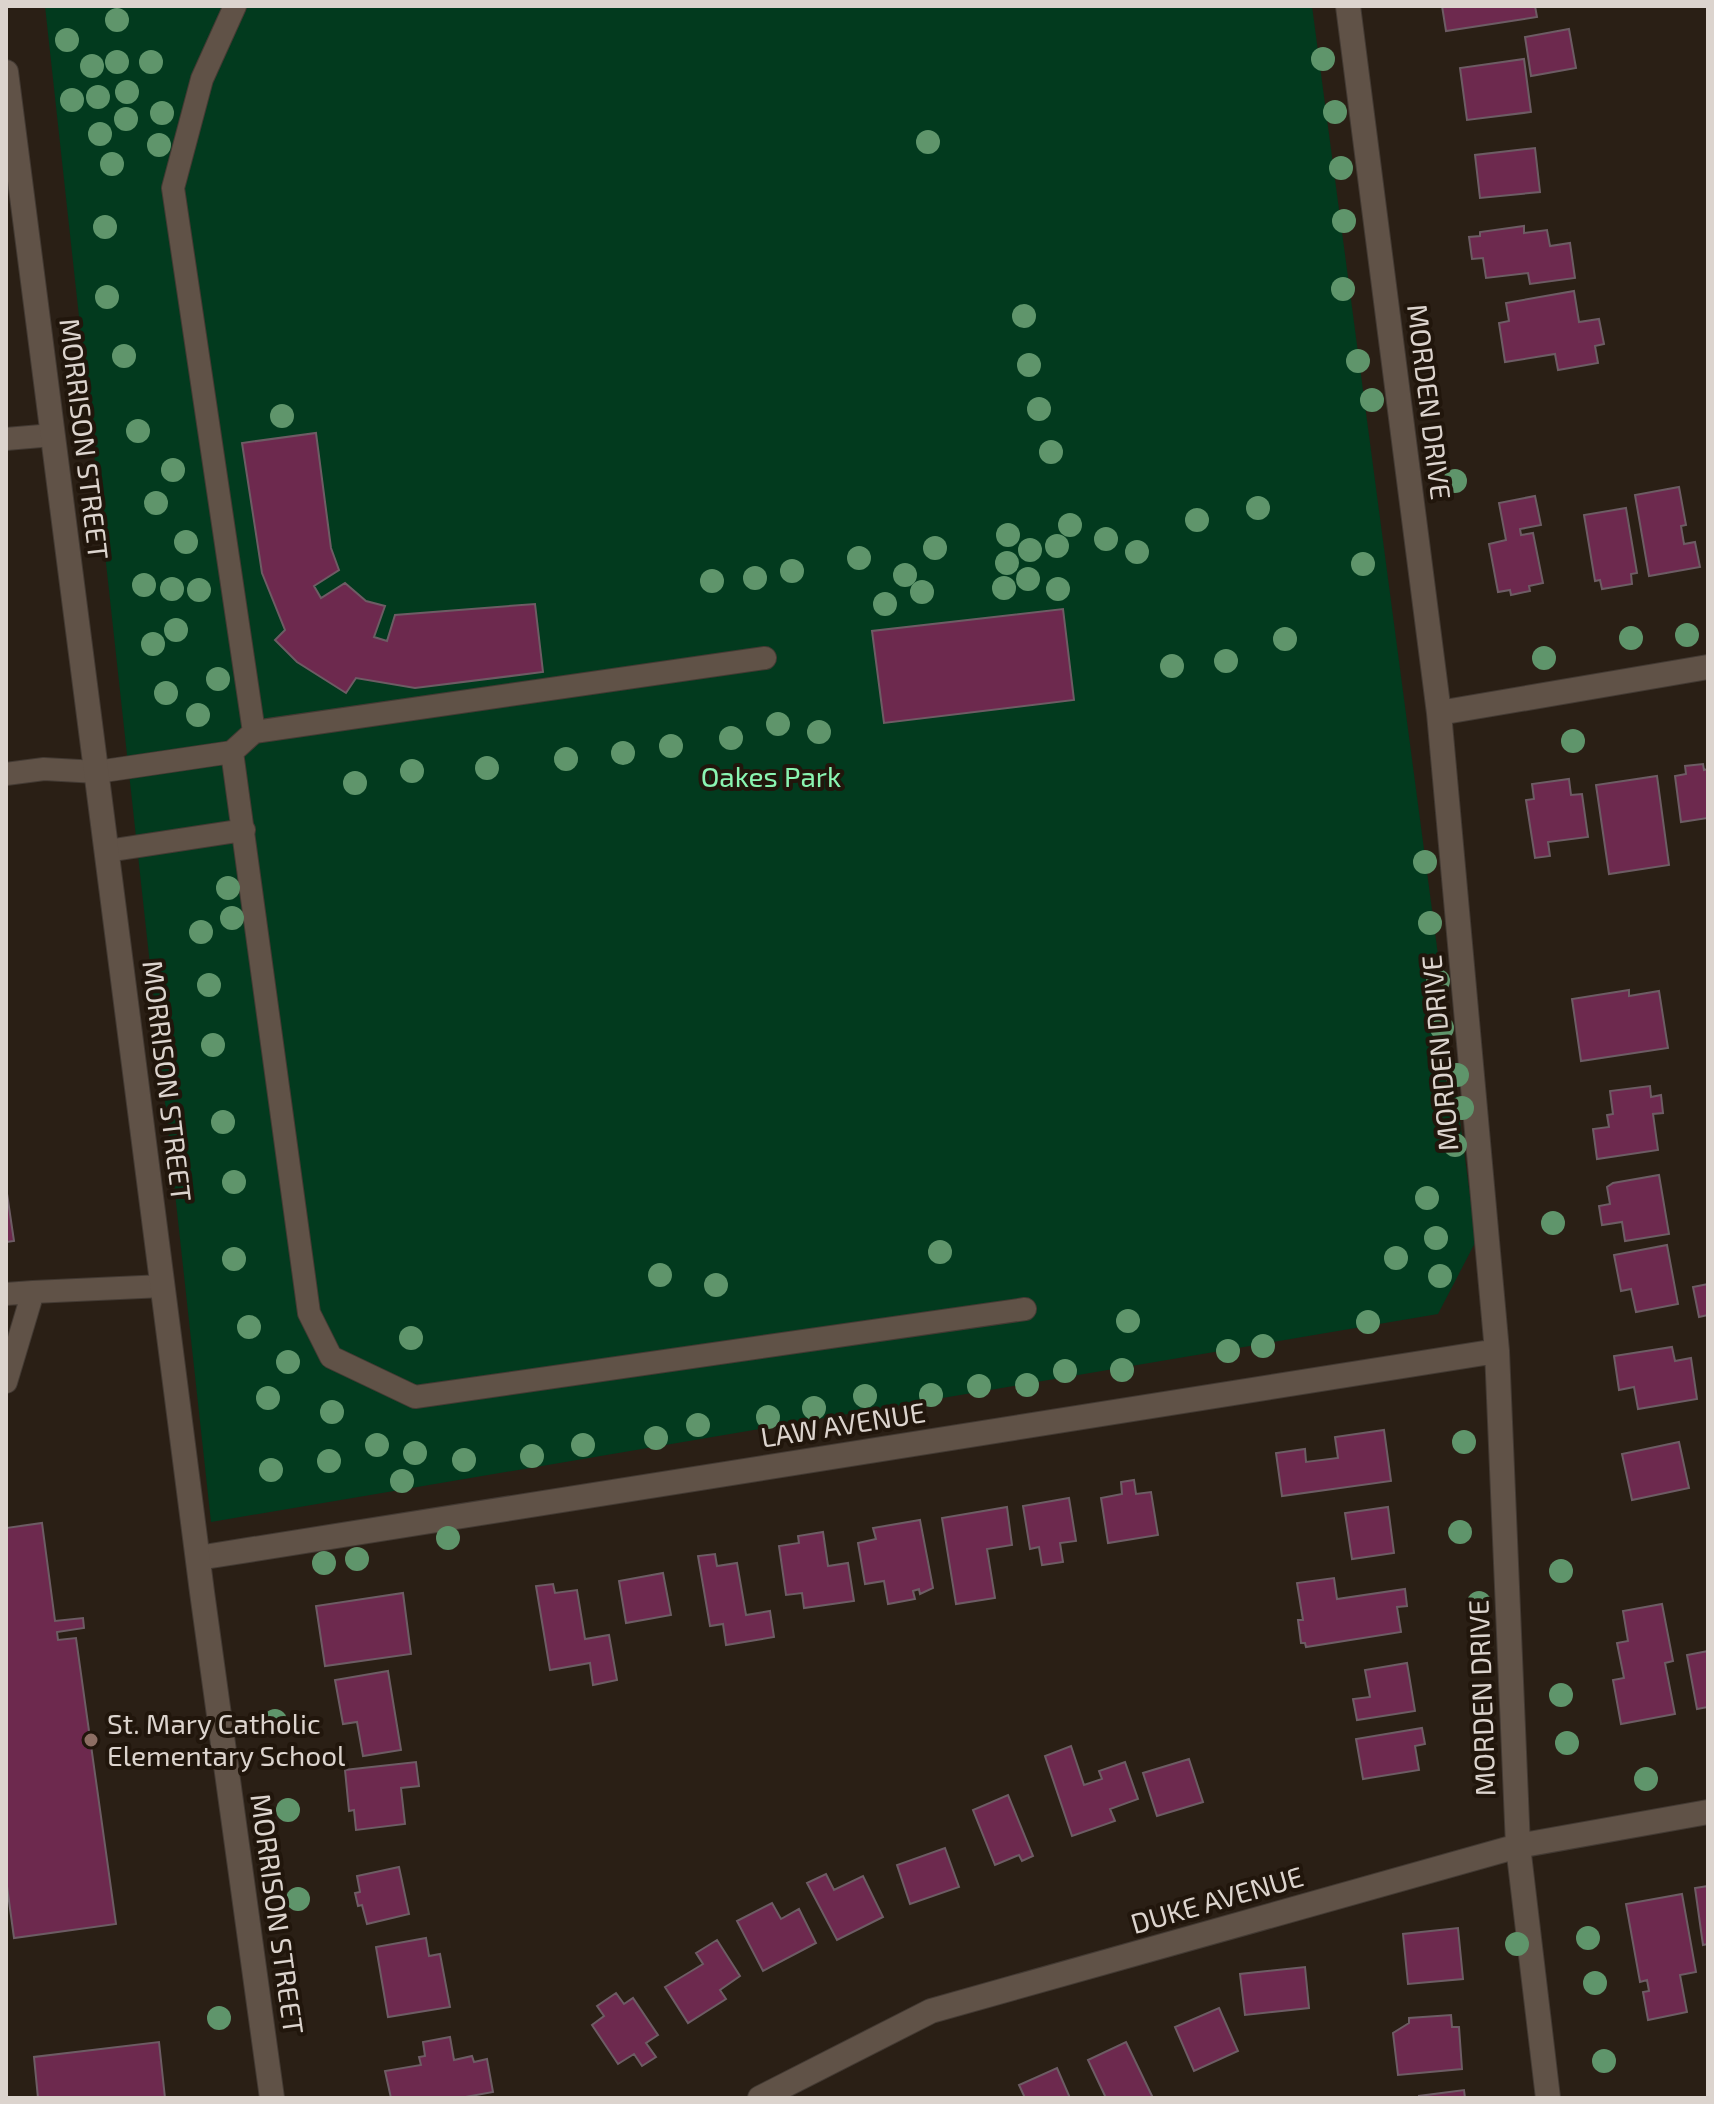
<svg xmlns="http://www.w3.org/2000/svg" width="1714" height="2104" font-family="'Exo 2',sans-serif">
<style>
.green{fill:#023a1e}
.building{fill:#6d294e;stroke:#6d5c64;stroke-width:2}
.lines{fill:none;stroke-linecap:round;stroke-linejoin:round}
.lane-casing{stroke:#433a33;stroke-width:24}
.street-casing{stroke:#433a33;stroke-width:26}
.secondary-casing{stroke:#433a33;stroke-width:26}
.lane{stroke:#605247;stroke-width:22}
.street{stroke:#605247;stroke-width:24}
.secondary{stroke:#605247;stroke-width:24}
.tree{fill:#5f956b}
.education-dot{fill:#8d6e63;stroke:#21160c;stroke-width:3}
.labels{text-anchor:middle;stroke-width:8;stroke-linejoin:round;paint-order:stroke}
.street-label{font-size:28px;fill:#dcd4ce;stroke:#21160c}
.park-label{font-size:28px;fill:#8af5b2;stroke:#21160c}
.poi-label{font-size:28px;fill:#dcd4ce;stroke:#21160c;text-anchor:start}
</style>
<rect width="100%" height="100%" fill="#2a1f15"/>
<path class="green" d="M45 6H1312L1476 1241 1438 1314 211 1522Z"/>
<path class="building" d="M1442 6H1535L1537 17 1446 31Z
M1569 29 1576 68 1531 76 1525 37Z
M1524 59 1531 112 1467 120 1460 68Z
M1535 148 1540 192 1480 198 1475 155Z
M1524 226V233L1547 230 1550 246 1570 243 1575 278 1530 284 1528 273 1486 278 1483 258 1472 259 1469 237 1480 236V232Z
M1574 291 1579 322 1599 319 1604 344 1595 346 1598 363 1558 370 1555 354 1505 362 1499 323 1509 321 1506 303Z
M316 433 331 548 339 570 314 586 321 598 345 583 366 601 385 606 374 637 387 641 395 615 535 604 543 672 415 688 356 678 346 693 297 662 275 640 285 630 262 573 242 443Z
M1679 487 1686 525 1681 526 1684 544 1695 542 1700 567 1649 576 1635 495Z
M1535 496 1541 525 1520 529 1521 535 1533 533 1543 583 1529 586 1530 591 1511 595 1510 590 1498 592 1489 544 1506 540 1499 503Z
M1626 508 1637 573 1631 574 1632 584 1602 589 1600 580 1595 581 1584 515Z
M1063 609 1074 700 884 723 872 631Z
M1703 764 1704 770 1708 769V818L1681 822 1675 776 1686 774 1685 766Z
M1657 776 1669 865 1609 874 1596 785Z
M1569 779 1571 795 1582 794 1588 837 1548 842 1550 856 1535 858 1526 800 1534 799 1532 784Z
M1629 990V996L1659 991 1668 1048 1581 1061 1572 999Z
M1650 1086 1651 1097 1661 1095 1663 1113 1653 1114 1658 1150 1597 1159 1593 1129 1609 1127 1607 1115 1613 1114 1610 1091Z
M1659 1175 1669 1234 1625 1241 1622 1222 1602 1225 1599 1206 1610 1204 1607 1187 1613 1183Z
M6 1187 14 1241 6 1242Z
M1667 1245 1678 1304 1636 1312 1631 1289 1621 1291 1614 1255Z
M1708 1284V1315L1699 1317 1693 1287Z
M1672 1347 1675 1361 1691 1358 1697 1399 1638 1409 1634 1387 1619 1390 1614 1356Z
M1384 1430 1391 1481 1282 1496 1276 1453 1305 1449 1306 1462 1338 1458 1335 1437Z
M1679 1442 1689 1488 1632 1500 1622 1454Z
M1134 1480 1136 1494 1151 1492 1158 1535 1108 1543 1101 1498 1122 1494 1121 1482Z
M1069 1498 1076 1541 1060 1543 1063 1562 1042 1565 1039 1547 1030 1549 1023 1506Z
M1007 1507 1012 1545 987 1549 995 1598 956 1604 942 1518Z
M1388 1507 1394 1553 1352 1559 1345 1513Z
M920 1520 933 1588 920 1594 919 1589 913 1591 915 1599 888 1604 884 1581 865 1584 858 1543 876 1539 873 1528Z
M42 1523 55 1621 83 1618 84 1628 57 1632 58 1640 76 1638 116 1924 14 1938 6 1879V1528Z
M823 1532 828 1566 848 1563 854 1601 804 1608 802 1593 786 1595 779 1546 799 1543 798 1536Z
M715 1554 717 1566 737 1563 746 1615 770 1611 774 1637 726 1645 723 1624 710 1626 698 1556Z
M663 1573 671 1615 626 1623 619 1581Z
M1334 1578 1337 1599 1405 1589 1407 1606 1397 1607 1401 1632 1306 1647 1305 1643H1301L1298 1620H1303L1297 1583Z
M553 1584 555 1593 577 1590 585 1639 609 1635 617 1680 593 1685 590 1663 550 1670 536 1586Z
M403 1593 411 1654 325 1666 316 1606Z
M1662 1604 1673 1661 1665 1663 1675 1714 1621 1724 1613 1680 1624 1678 1617 1643 1628 1641 1623 1611Z
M1708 1651V1707L1697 1709 1687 1655Z
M1407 1663 1415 1711 1357 1720 1353 1699 1370 1697 1365 1670Z
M388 1671 401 1750 363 1756 357 1722 343 1724 335 1680Z
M1422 1728 1425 1744 1415 1746 1419 1770 1363 1779 1356 1739Z
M1071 1746 1084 1785 1102 1779 1099 1771 1125 1762 1138 1799 1110 1809 1115 1821 1072 1836 1045 1756Z
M1189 1759 1203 1802 1157 1816 1143 1773Z
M416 1762 419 1786 401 1788 405 1824 356 1830 354 1810 349 1811 345 1770Z
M1008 1795 1033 1856 1022 1861 1019 1855 995 1865 973 1810Z
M945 1848 959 1887 910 1904 897 1865Z
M399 1867 409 1914 367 1924 362 1905 358 1906 355 1893 360 1892 357 1876Z
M826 1874 834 1890 863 1876 883 1917 837 1940 807 1883Z
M1708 1886V1944L1703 1945 1695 1888Z
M1682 1894 1696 1972 1680 1975 1687 2012 1648 2020 1643 1992 1649 1991 1647 1980 1640 1982 1626 1904Z
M772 1903 781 1919 799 1909 816 1943 763 1971 737 1921Z
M1458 1928 1463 1979 1408 1984 1403 1934Z
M426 1938 429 1956 440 1954 450 2007 388 2017 376 1947Z
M717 1940 740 1976 720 1990 726 1999 688 2023 665 1987 703 1964 696 1953Z
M1305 1967 1309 2008 1245 2015 1240 1974Z
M616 1993 624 2004 633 1998 658 2035 646 2043 656 2057 642 2066 634 2054 618 2064 592 2025 604 2016 597 2006Z
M1219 2008 1238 2051 1194 2071 1175 2027Z
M1451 2015 1452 2027H1459L1462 2069 1398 2075 1393 2033 1409 2023V2018Z
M450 2037 454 2060 472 2056 474 2062 487 2059 493 2092 460 2098H391L385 2071 421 2065 419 2057 425 2056 423 2042Z
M159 2042 165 2098H38L34 2057Z
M1126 2042 1153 2098H1106L1088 2060Z
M1057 2068 1070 2098H1025L1019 2085Z
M1464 2090 1465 2098H1419V2096Z"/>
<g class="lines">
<g class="lane-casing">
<path id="lane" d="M235 6 202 79 173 188 254 732
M6 439 53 435
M232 752 309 1313 331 1357 415 1397 1025 1309
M6 774 44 769 97 772 232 752 254 732 765 658
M107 851 244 830
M33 1292 163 1286
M6 1382 33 1292 6 1294"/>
</g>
<g class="street-casing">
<path id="street" d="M1348 6 1439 713 1497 1351 1518 1846 1548 2098
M1439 713 1708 667
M198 1558 1497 1351
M760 2098 931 2011 1518 1846 1708 1812"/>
</g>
<g class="secondary-casing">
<path id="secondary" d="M6 72 202 1592 272 2098"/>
</g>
<use href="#lane" class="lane"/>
<use href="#street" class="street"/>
<use href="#secondary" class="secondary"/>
</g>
<g class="tree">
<circle cx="117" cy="20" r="12"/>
<circle cx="67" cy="40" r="12"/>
<circle cx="1323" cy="59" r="12"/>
<circle cx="117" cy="62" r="12"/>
<circle cx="151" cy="62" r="12"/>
<circle cx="92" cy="66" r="12"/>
<circle cx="127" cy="92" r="12"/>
<circle cx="98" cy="97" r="12"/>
<circle cx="72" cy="100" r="12"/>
<circle cx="1335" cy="112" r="12"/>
<circle cx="162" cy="113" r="12"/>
<circle cx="126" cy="119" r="12"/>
<circle cx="100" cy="134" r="12"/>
<circle cx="928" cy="142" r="12"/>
<circle cx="159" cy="145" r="12"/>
<circle cx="112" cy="164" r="12"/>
<circle cx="1341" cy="168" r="12"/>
<circle cx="1344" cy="221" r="12"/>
<circle cx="105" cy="227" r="12"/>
<circle cx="1343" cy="289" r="12"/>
<circle cx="107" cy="297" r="12"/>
<circle cx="1024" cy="316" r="12"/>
<circle cx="124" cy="356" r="12"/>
<circle cx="1358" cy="361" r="12"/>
<circle cx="1029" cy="365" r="12"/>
<circle cx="1372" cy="400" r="12"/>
<circle cx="1039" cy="409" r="12"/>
<circle cx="282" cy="416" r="12"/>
<circle cx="138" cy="431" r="12"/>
<circle cx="1051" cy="452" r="12"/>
<circle cx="173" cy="470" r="12"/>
<circle cx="1455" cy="481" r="12"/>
<circle cx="156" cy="503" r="12"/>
<circle cx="1258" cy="508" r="12"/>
<circle cx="1197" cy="520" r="12"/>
<circle cx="1070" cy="525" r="12"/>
<circle cx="1008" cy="535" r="12"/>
<circle cx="1106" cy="539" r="12"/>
<circle cx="186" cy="542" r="12"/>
<circle cx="1057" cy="546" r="12"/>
<circle cx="935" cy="548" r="12"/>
<circle cx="1030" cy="550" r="12"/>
<circle cx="1137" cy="552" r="12"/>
<circle cx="859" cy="558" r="12"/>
<circle cx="1007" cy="563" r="12"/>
<circle cx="1363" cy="564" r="12"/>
<circle cx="792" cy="571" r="12"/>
<circle cx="905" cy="575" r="12"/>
<circle cx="755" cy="578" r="12"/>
<circle cx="1028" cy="579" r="12"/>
<circle cx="712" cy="581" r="12"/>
<circle cx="144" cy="585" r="12"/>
<circle cx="1004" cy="588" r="12"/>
<circle cx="172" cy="589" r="12"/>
<circle cx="1058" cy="589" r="12"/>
<circle cx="199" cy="590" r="12"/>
<circle cx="922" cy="592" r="12"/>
<circle cx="885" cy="604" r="12"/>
<circle cx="176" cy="630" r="12"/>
<circle cx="1687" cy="635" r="12"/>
<circle cx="1631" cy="638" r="12"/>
<circle cx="1285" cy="639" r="12"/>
<circle cx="153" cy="644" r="12"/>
<circle cx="1544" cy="658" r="12"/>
<circle cx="1226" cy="661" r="12"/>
<circle cx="1172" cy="666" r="12"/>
<circle cx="218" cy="679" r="12"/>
<circle cx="166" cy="693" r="12"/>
<circle cx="198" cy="715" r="12"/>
<circle cx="778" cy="724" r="12"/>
<circle cx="819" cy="732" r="12"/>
<circle cx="731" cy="738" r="12"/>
<circle cx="1573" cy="741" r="12"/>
<circle cx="671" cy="746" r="12"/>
<circle cx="623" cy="753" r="12"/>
<circle cx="566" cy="759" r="12"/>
<circle cx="487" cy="768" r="12"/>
<circle cx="412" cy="771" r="12"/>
<circle cx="355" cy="783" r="12"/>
<circle cx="1425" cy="862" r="12"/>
<circle cx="228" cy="888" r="12"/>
<circle cx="232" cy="918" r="12"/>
<circle cx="1430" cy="923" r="12"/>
<circle cx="201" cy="932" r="12"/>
<circle cx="1438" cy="981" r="12"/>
<circle cx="209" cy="985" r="12"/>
<circle cx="1442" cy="1028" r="12"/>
<circle cx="213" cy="1045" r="12"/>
<circle cx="1457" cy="1075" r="12"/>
<circle cx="1462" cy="1108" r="12"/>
<circle cx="223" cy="1122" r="12"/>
<circle cx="1455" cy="1145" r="12"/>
<circle cx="234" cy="1182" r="12"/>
<circle cx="1427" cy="1198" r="12"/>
<circle cx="1553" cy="1223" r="12"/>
<circle cx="1436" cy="1238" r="12"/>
<circle cx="940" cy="1252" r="12"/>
<circle cx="1396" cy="1258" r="12"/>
<circle cx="234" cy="1259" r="12"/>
<circle cx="660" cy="1275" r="12"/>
<circle cx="1440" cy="1276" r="12"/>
<circle cx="716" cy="1285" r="12"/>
<circle cx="1128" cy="1321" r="12"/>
<circle cx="1368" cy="1322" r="12"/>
<circle cx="249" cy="1327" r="12"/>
<circle cx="411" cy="1338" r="12"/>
<circle cx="1263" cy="1346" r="12"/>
<circle cx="1228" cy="1351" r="12"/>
<circle cx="288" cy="1362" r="12"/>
<circle cx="1122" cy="1370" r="12"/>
<circle cx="1065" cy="1371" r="12"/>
<circle cx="1027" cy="1385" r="12"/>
<circle cx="979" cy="1386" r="12"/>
<circle cx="931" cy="1395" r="12"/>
<circle cx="865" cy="1396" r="12"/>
<circle cx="268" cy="1398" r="12"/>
<circle cx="814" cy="1408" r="12"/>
<circle cx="332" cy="1412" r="12"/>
<circle cx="768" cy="1417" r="12"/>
<circle cx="698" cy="1425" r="12"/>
<circle cx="656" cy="1438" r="12"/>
<circle cx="1464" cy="1442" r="12"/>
<circle cx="377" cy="1445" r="12"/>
<circle cx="583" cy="1445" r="12"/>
<circle cx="415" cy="1453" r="12"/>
<circle cx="532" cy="1456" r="12"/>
<circle cx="464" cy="1460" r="12"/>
<circle cx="329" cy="1461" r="12"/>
<circle cx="271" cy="1470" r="12"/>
<circle cx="402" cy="1481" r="12"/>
<circle cx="1460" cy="1532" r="12"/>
<circle cx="448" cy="1538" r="12"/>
<circle cx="357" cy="1559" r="12"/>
<circle cx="324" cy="1563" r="12"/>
<circle cx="1561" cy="1571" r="12"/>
<circle cx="1479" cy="1603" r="12"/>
<circle cx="1561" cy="1695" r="12"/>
<circle cx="275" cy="1721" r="12"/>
<circle cx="1567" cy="1743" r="12"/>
<circle cx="1646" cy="1779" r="12"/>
<circle cx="288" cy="1810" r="12"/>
<circle cx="298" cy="1899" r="12"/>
<circle cx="1588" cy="1938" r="12"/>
<circle cx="1517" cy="1944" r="12"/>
<circle cx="1595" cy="1983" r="12"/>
<circle cx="219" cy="2018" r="12"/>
<circle cx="1604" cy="2061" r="12"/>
</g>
<circle class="education-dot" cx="91" cy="1740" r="8"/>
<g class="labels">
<g class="street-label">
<text transform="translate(1429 402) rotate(83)" y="10">MORDEN DRIVE</text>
<text transform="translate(84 439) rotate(83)" y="10">MORRISON STREET</text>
<text transform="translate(1440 1053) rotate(-95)" y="10">MORDEN DRIVE</text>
<text transform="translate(167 1081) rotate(83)" y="10">MORRISON STREET</text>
<text transform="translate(843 1425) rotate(-9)" y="10">LAW AVENUE</text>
<text transform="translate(1482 1698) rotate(-92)" y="10">MORDEN DRIVE</text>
<text transform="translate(1217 1900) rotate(-16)" y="10">DUKE AVENUE</text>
<text transform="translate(277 1914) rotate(82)" y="10">MORRISON STREET</text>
</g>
<g class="park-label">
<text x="771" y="787">Oakes Park</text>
</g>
<g class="poi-label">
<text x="107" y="1734">St. Mary Catholic<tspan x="107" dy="32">Elementary School</tspan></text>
</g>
</g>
<rect width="1714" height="2104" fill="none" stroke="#dcd4ce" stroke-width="16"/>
</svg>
